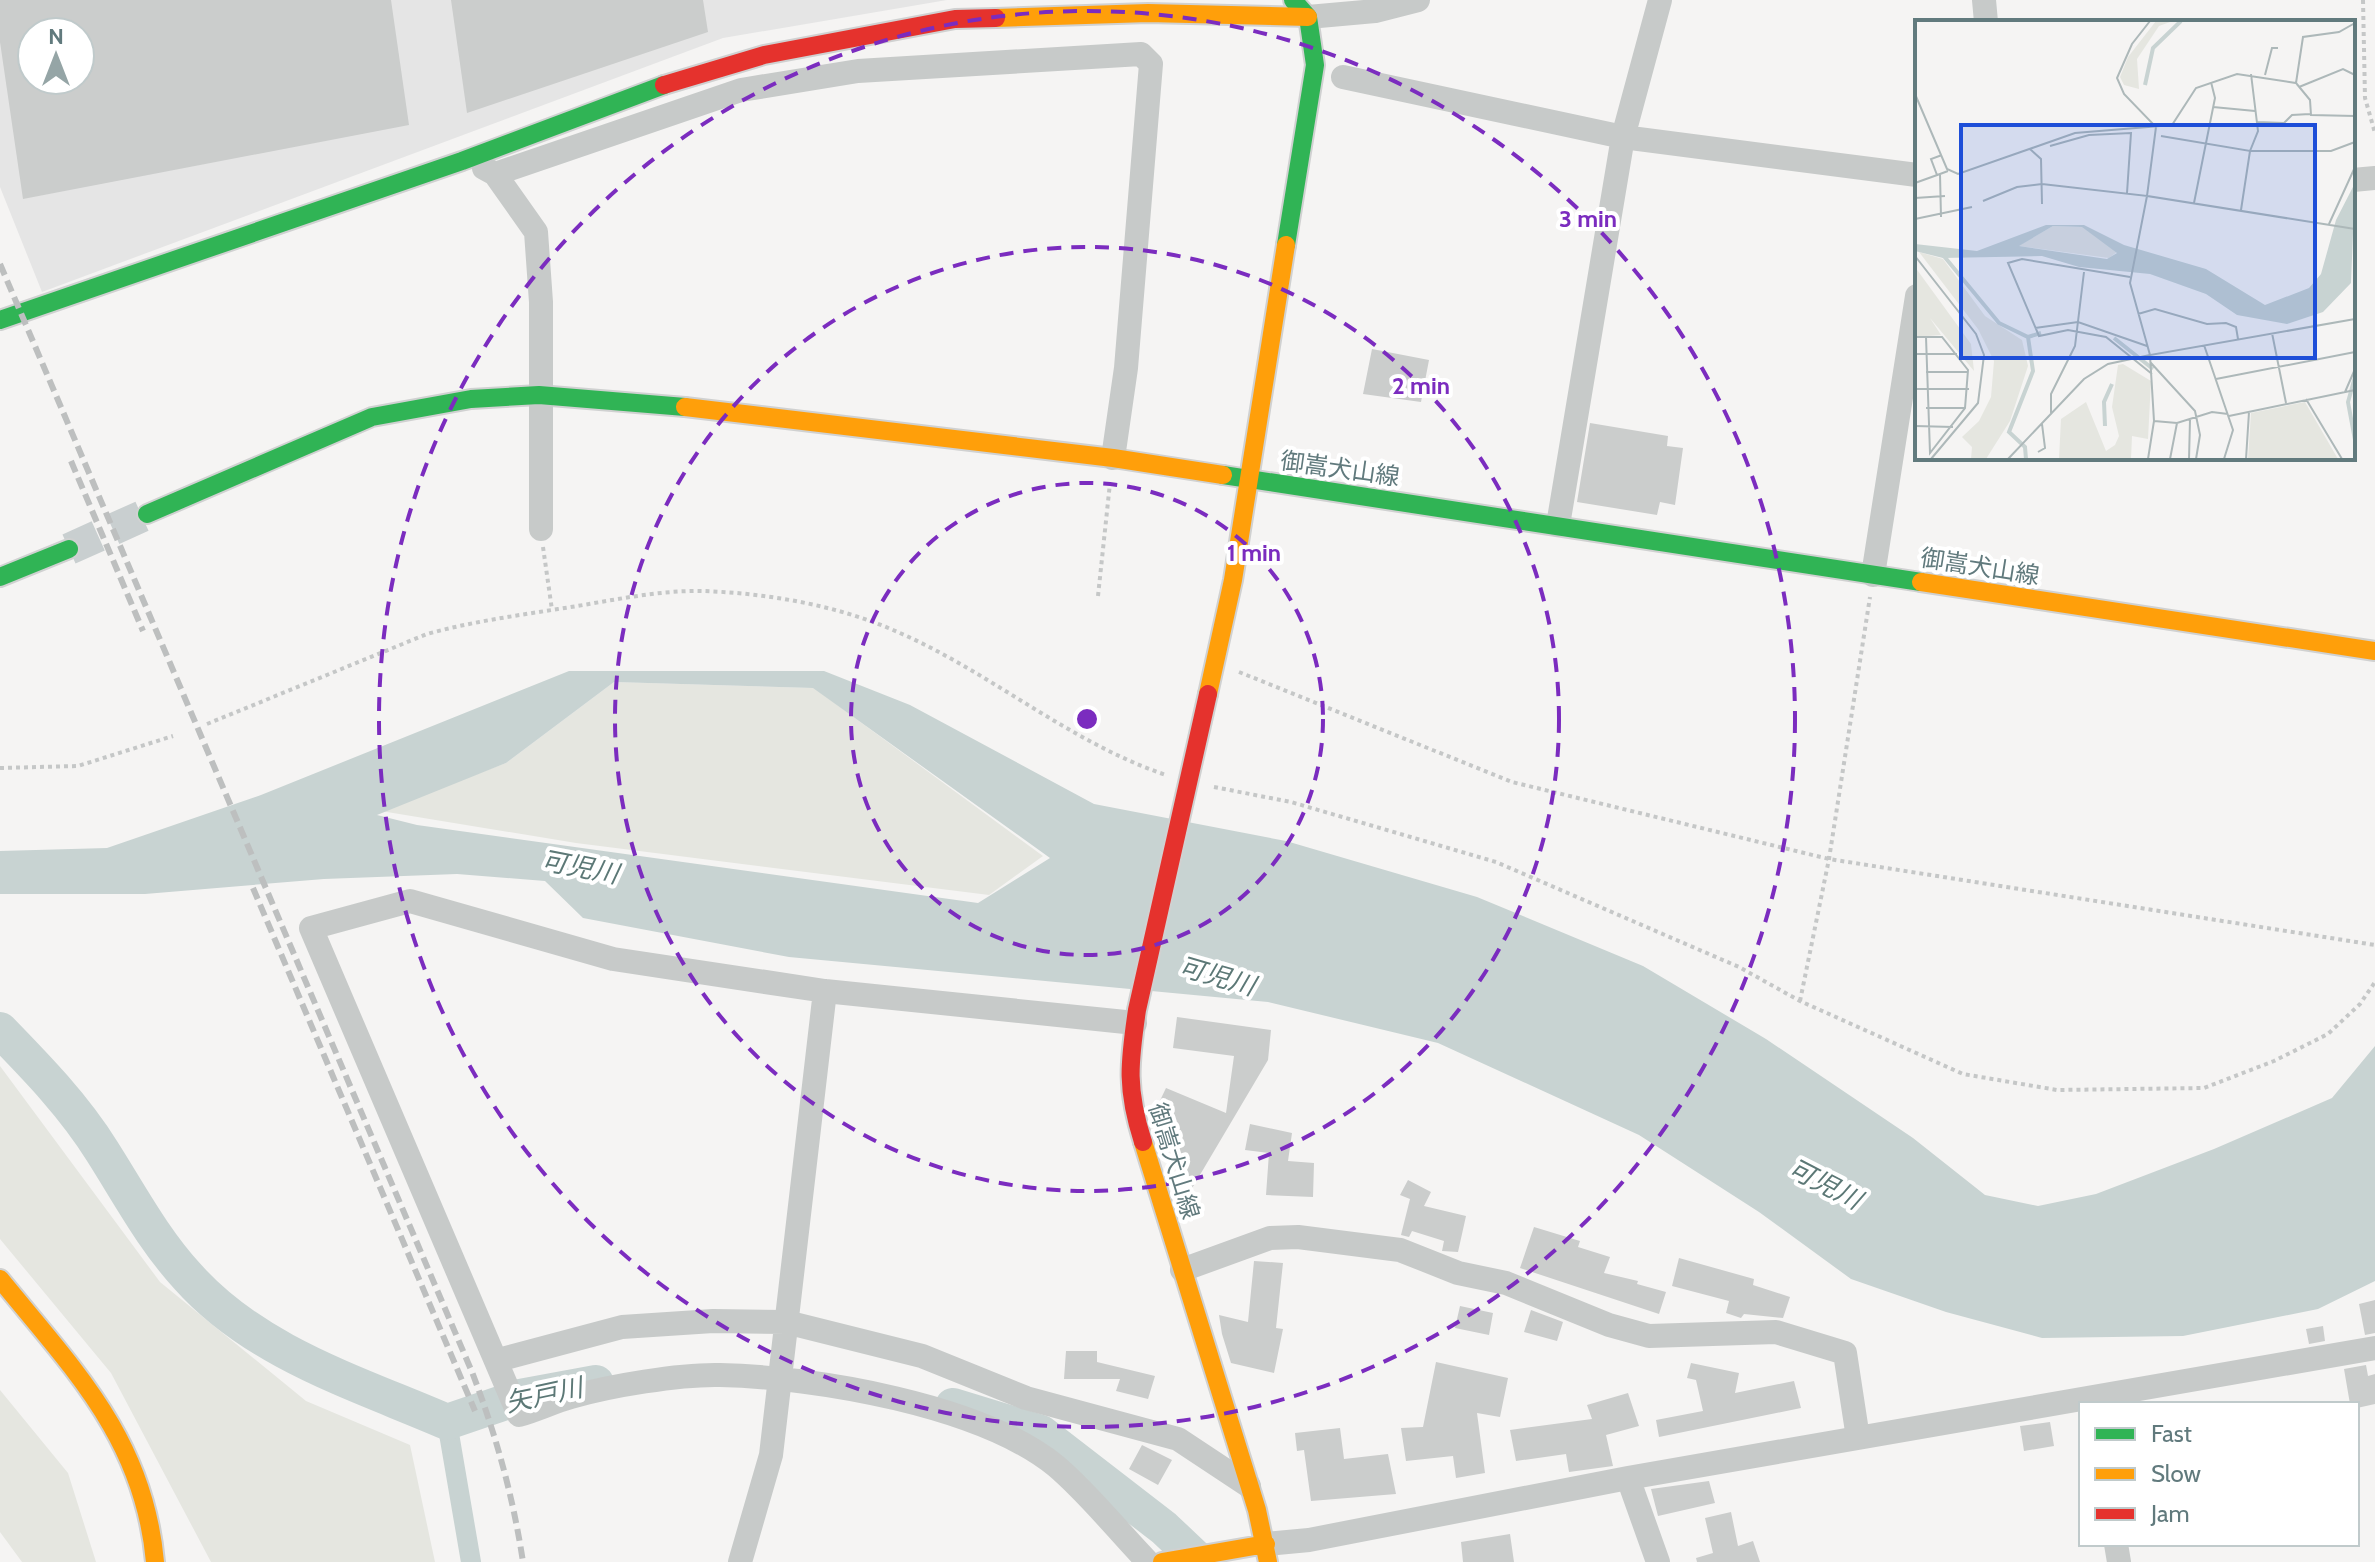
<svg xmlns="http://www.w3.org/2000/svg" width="2375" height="1562" font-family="Cabin,'Noto Sans JP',sans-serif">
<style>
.built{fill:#e5e5e5;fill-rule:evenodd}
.green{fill:#e5e6e0}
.water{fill:#c8d3d2;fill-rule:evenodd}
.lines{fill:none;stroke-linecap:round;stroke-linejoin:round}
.canal{stroke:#c8d3d2;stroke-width:20}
.river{stroke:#c8d3d2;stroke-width:36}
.building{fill:#cbcdcc;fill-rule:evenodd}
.secondary-tunnel{stroke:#c9cfd0;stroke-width:32;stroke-dasharray:32 16;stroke-linecap:butt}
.fast-casing{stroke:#d0d1d1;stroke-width:22}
.slow-casing{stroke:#d0d1d1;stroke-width:22}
.jam-casing{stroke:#d0d1d1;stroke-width:22}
.path{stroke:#c5c7c7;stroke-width:4;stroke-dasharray:4 4;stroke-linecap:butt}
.street{stroke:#c7cac9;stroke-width:24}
.fast{stroke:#30b455;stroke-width:18}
.slow{stroke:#ff9f0a;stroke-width:18}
.jam{stroke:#e5322d;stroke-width:18}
.rail{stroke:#bdbfbf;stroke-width:6;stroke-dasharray:12 6;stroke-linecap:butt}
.ring{fill:none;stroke:#7b2cbf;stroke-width:4;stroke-dasharray:14 10}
.labels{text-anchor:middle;stroke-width:8;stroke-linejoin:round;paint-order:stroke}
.street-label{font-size:24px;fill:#617a7d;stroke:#fff}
.water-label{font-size:26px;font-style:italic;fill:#5c7876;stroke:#fff}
.inset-river{fill:none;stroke:#c8d3d2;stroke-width:4}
.inset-road{fill:none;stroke:#adb8b9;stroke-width:2}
.view{fill:#1d4ed8;fill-opacity:0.15;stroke:#1d4ed8;stroke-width:4}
.inset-edge{fill:none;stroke:#617a7d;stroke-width:4}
.centre{fill:#7b2cbf;stroke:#fff;stroke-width:4}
.ring-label{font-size:24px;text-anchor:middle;font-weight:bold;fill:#7b2cbf;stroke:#fff;stroke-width:8;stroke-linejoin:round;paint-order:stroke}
</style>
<rect width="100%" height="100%" fill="#f5f4f3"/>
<path class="built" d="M0 0H947L723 38 42 292 0 187ZM32 32H80V80H32Z"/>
<path class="green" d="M614 682 814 688 1043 856 989 895 576 843 381 811 506 763Z
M0 1066 160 1282 306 1401 410 1445 435 1562H211L111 1373 0 1239Z
M0 1390 68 1473 96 1562H22L0 1532Z"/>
<path class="water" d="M569 671H824L910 705 1094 804 1286 841 1477 897 1643 966 1766 1039 1913 1138 1985 1195 2038 1206 2096 1194 2214 1149 2332 1098 2375 1046V1281L2318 1309 2183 1336 2042 1338 1946 1312 1851 1279 1759 1212 1639 1135 1438 1043 1268 1002 789 957 583 918 545 881 457 874 324 879 145 894H0V851L107 848 261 795ZM614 682 813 688 1050 858 978 903 417 825 377 815 506 763Z"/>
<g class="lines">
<path class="canal" d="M447 1422 471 1562"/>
<path class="river" d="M0 1030C37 1068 74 1106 102 1151 130 1195 153 1239 188 1277 256 1353 357 1383 447 1422L520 1397 596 1383
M953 1406 1041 1433 1164 1528 1200 1562"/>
</g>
<path class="building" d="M0 0H391L409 125 23 199 0 42ZM32 32H80V80H32Z
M451 0H703L708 32 467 113Z
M1372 349 1429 360 1421 402 1363 394Z
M1590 423 1668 436 1667 446 1683 448 1675 505 1660 502 1657 515 1577 502Z
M1177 1017 1271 1030 1268 1060 1191 1190 1154 1113 1166 1088 1226 1113 1234 1056 1173 1048Z
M1250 1124 1292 1133 1288 1161 1314 1163 1313 1197 1266 1195 1269 1153 1245 1150Z
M1408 1180 1431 1192 1424 1206 1466 1216 1458 1252 1442 1251 1444 1241 1412 1231 1409 1237 1401 1235 1410 1199 1400 1195Z
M1534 1227 1580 1241 1578 1247 1610 1257 1604 1273 1638 1281 1637 1284 1666 1292 1659 1314 1520 1268Z
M1679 1258 1754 1279 1753 1285 1790 1297 1783 1318 1744 1314 1741 1318 1726 1313 1729 1301 1672 1286Z
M1254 1261 1283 1263 1276 1328 1283 1329 1274 1373 1231 1363 1222 1334 1219 1315 1248 1322Z
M2375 1300V1333L2365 1335 2359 1304Z
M1460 1306 1493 1313 1489 1335 1455 1328Z
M1531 1310 1563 1322 1557 1341 1524 1332Z
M2323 1326 2325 1341 2309 1344 2306 1329Z
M1066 1351H1097V1362L1155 1376 1148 1399 1116 1391 1120 1379H1064Z
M1436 1362 1508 1378 1500 1417 1477 1413 1485 1473 1456 1478 1453 1456 1406 1461 1401 1428 1423 1427Z
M1691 1363 1739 1373 1735 1393 1794 1381 1801 1408 1659 1437 1656 1420 1703 1411 1696 1380 1687 1378Z
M2366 1365 2368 1376 2375 1374V1404L2357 1408V1404H2350L2344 1369Z
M1628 1393 1639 1426 1606 1435 1613 1466 1569 1472 1566 1454 1516 1461 1510 1430 1592 1419 1587 1405Z
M2050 1422 2054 1446 2024 1451 2020 1426Z
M1340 1428 1344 1459 1388 1454 1396 1494 1311 1501 1304 1450 1297 1451 1295 1433Z
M1142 1445 1172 1460 1158 1485 1129 1469Z
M1709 1481 1715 1503 1658 1516 1651 1489Z
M1731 1512 1738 1546 1753 1541 1760 1562H1697L1696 1558 1713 1553 1705 1518Z
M1510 1534 1514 1562H1463L1461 1542Z"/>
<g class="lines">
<path class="secondary-tunnel" d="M69 549 147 514"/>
<g class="fast-casing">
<path id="fast" d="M1286 245 1315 65 1308 17 1293 0
M0 320 462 161 664 85
M1223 475 1921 582
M147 514 372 417 471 399 539 395 685 407
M0 577 69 549"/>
</g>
<g class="slow-casing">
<path id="slow" d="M996 18 1148 13 1308 17
M685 407 1113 458 1223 475
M1921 582 2375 651
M1208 694 1233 580 1286 245
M1143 1142 1257 1510 1268 1562
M0 1279C74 1370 144 1439 155 1562
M1162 1562 1266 1544"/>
</g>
<g class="jam-casing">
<path id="jam" d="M664 85 764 55 955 19 996 18
M1143 1142C1126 1089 1129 1064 1137 1010L1208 694"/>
</g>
<path class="path" d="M2363 0 2365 98 2375 133
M543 547 552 610
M1098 596 1110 483
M1239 672 1512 782 1829 859 2375 945
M207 724 427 634C470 622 514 616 558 609 606 602 655 590 703 591 765 593 836 605 893 630 988 670 1068 742 1166 775
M0 768 78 766 173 736
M1214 787 1291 802 1496 862 1739 967 1800 1001 1963 1074 2057 1090 2204 1088 2274 1061 2328 1034 2360 1004 2375 982
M1800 1001 1829 859 1870 597"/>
<path class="street" d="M1984 0 1986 22
M1308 17 1375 11 1418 0
M1343 77 1623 137 1917 175
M484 168 495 174 536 232 541 302V529
M495 174 741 90 858 71 1141 54 1151 64 1126 368 1113 458
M2353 180 2375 178
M1558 525 1623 137 1660 0
M1873 575 1917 296
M1135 1023 825 991 613 959 410 901 311 928 519 1415C537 1410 553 1402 571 1397 609 1386 680 1374 720 1375 816 1377 981 1405 1056 1466 1089 1494 1118 1531 1148 1562
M1182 1270 1270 1238 1298 1237 1400 1250 1458 1273 1506 1283 1609 1325 1649 1336 1776 1332 1845 1353 1858 1438
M498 1360 622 1327 713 1321 786 1322 922 1356 1026 1398 1178 1439 1249 1486
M1628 1478 1658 1562
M1266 1544 1309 1540 1628 1478 2375 1348
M2116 1544 2119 1562
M740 1562 771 1455 825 991"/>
<use href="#fast" class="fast"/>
<use href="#slow" class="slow"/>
<use href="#jam" class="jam"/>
<path class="rail" d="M0 264 472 1372C496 1435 513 1496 523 1562
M71 461 143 631
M253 888 475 1411"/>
</g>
<g class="ring">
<circle cx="1087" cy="719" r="236"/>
<circle cx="1087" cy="719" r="472"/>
<circle cx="1087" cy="719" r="708"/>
</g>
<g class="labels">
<g class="street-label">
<text transform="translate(1340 469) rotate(8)" y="8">御嵩犬山線</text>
<text transform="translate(1980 567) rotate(9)" y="8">御嵩犬山線</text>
<text transform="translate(1174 1161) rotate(73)" y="8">御嵩犬山線</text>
</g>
<g class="water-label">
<text transform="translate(580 867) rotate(11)" y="9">可児川</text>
<text transform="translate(1217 976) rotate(16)" y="9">可児川</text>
<text transform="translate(1825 1184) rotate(27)" y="9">可児川</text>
<text transform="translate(544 1395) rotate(-12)" y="9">矢戸川</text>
</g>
</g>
<g transform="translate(1915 20)">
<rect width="440" height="440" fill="#f5f4f3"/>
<path d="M241 1H258L244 6 222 39 224 69 209 65 205 57 213 37ZM138 206 168 207 202 232 194 238 103 226ZM4 232 28 239 70 296 107 320 113 346 95 401 71 439H56L57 427 47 417 64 401 76 377 79 341 63 309ZM0 247 56 324 59 351 15 298 26 315 0 317ZM208 344 236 361 233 419 217 416 216 439H144L146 399 171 382 191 431 200 425 204 416 197 387 203 345ZM390 382 423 439H333L336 393Z" fill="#e5e6e0"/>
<path d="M440 163 436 263 408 292 372 304 322 295 291 274 235 254 164 247 127 236 28 238 0 231V224L62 231 131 205H169L209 225 291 249 350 285 394 268 406 254 421 200ZM138 206 167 207 202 233 192 239 104 226Z" fill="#c8d3d2" fill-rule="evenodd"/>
<path class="inset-river" d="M230 65 238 28 266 1M28 235 84 303 113 317 126 313M199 318 238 349M440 357 433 382 440 420M190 406 189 382 197 364M111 439 110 427 94 412 118 351 113 317"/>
<path class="inset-road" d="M350 55 357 28H363M381 63 395 80 396 95 440 96M384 67 428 49 440 55M0 74 32 149 43 154 160 113 257 105 281 68 322 54 381 63 388 17 424 12 440 3M298 87 340 91M342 102 369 103 377 95 395 94M246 116 335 131 343 111 336 54M135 126 174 115 216 113 212 173M115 129 126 139 127 184M22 155 16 139 27 135M0 163 25 154M0 178 30 176M68 181 102 167 127 164 232 176 241 107 209 74 202 58 217 24 235 1M279 183 300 78 296 62M326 190 335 131H416L440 122M26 197 25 154 33 151M0 199 57 187M414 204 440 147M0 236 61 314 69 335 63 383 16 439M215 257 107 239 93 243 124 316 153 310 191 317 237 354M223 294 240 289 292 304 311 303 321 307 323 319M120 308 163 302 232 326M357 313 371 383M0 317H27L53 350 50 388 15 433 11 317M289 325 318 410 309 439M0 334H42M236 343 280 391 285 415 281 439M11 352H53M301 359 440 332M0 369H54M430 372 440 349M391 379 427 439M11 388H50M136 393V374L160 326 169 252M314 396 440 370M239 401 262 403 297 392 313 394M0 406 38 407M123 432 130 428 127 404M93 439 169 359 193 344 235 335 215 263 232 176 440 209M233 439 239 401 235 335 440 299M255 439 262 403M274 439 275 400M331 439 334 392"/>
<path class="view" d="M46 105H400V338H46Z"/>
<rect width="440" height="440" class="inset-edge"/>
</g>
<circle cx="1087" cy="719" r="12" class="centre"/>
<g class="ring-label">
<text x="1588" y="227">3 min</text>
<text x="1421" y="394">2 min</text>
<text x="1254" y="561">1 min</text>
</g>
<rect x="2079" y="1402" width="280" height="144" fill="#ffffff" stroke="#c0cacb" stroke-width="2"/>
<rect x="2095" y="1428" width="40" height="12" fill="#30b455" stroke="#c0cacb" stroke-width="2"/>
<text x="2151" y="1442" font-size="24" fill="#617a7d">Fast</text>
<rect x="2095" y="1468" width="40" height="12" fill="#ff9f0a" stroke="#c0cacb" stroke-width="2"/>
<text x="2151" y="1482" font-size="24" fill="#617a7d">Slow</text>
<rect x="2095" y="1508" width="40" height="12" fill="#e5322d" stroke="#c0cacb" stroke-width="2"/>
<text x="2151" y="1522" font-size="24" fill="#617a7d">Jam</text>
<g transform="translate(56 56)"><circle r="38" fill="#ffffff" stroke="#c0cacb" stroke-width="2"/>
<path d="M0-6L14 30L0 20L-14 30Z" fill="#95a5a6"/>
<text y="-12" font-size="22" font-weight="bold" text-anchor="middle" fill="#617a7d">N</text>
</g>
</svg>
